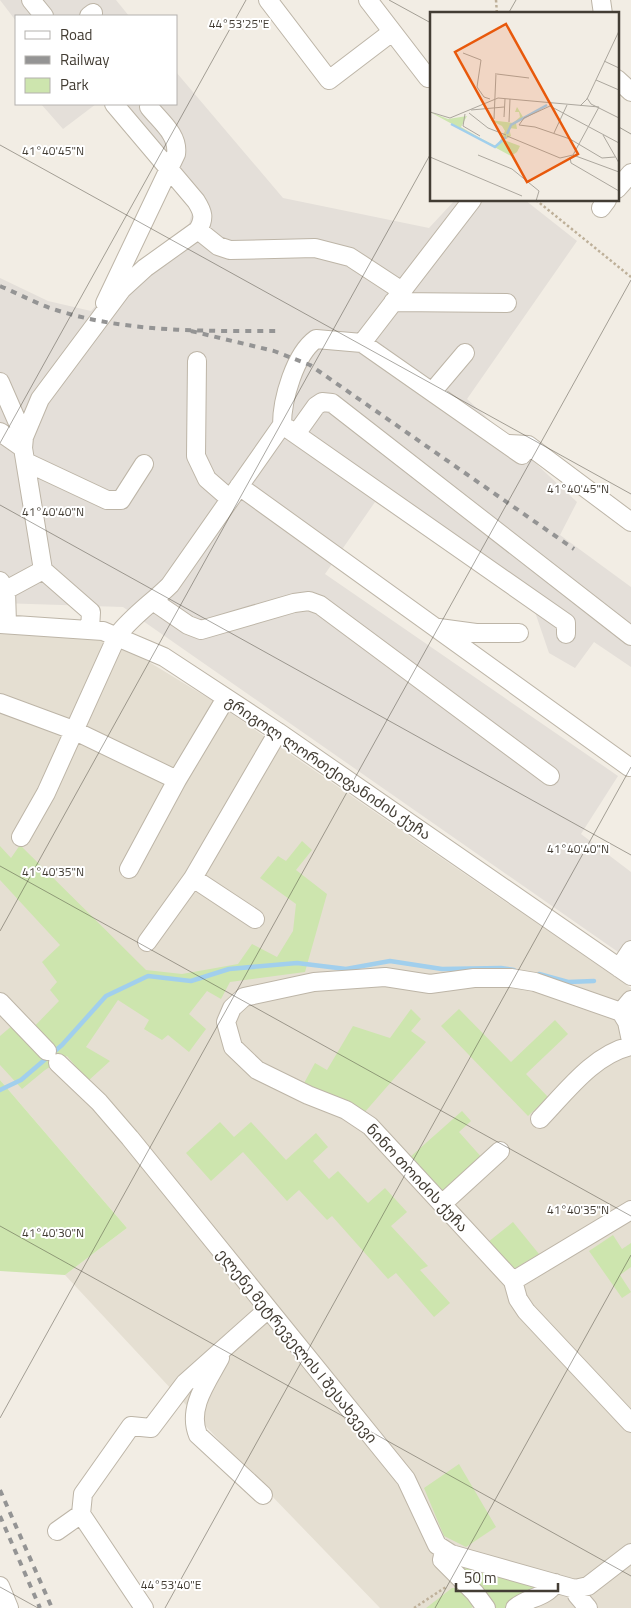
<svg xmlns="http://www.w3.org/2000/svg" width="631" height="1608" font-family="'Titillium Web','Noto Sans Georgian',sans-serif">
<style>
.residential{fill:#e5dfd2}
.industrial{fill:#e4dfd9}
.green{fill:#cde5ae}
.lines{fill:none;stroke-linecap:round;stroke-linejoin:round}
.stream{stroke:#a1cfed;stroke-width:4.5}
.minor-casing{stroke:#bdb5a7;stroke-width:20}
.path{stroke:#beb099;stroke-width:2.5;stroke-dasharray:2.5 2.5;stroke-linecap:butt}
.minor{stroke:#fff;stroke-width:18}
.rail{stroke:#949494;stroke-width:4;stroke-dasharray:6 6;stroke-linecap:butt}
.ticks{fill:none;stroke:#433d34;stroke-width:1;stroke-opacity:0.45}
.labels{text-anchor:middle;stroke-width:4;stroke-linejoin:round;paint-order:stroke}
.street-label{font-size:15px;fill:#433d34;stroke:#fff}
.inset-river{fill:none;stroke:#a1cfed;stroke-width:2.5}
.inset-road{fill:none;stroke:#aca79e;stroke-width:1}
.view{fill:#e8590c;fill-opacity:0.15;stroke:#e8590c;stroke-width:2.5}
.inset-edge{fill:none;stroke:#433d34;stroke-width:2.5}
.ticks-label{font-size:12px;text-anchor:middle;fill:#433d34;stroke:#fff;stroke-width:4;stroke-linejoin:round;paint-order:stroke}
</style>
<rect width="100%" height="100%" fill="#f2ede4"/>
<path class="residential" d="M0 629 94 634 136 654 213 701 631 988V1608H380L242 1465 65 1275 127 1228 0 1080Z"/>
<path class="industrial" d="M0 0H116L129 16H16V21Z
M176 72 283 198 429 228 455 200H525L577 241 467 399 577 502 560 535 631 587V667L594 642 575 668 549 653 535 612 375 502 325 574 618 776 581 834 631 872V961L123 607 0 603V278L48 301 91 311 122 277 189 224 192 213 186 200 103 104H176Z
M41 104H96L63 129Z"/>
<path class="green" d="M302 841 312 850 296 870 327 894 305 972 230 982 221 999 207 991 189 1014 206 1029 189 1052 168 1035 162 1040 144 1029 149 1020 118 1000 86 1047 110 1061 88 1081 67 1056 45 1070 22 1089 0 1065V1036L14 1024 25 1036 59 1001 50 990 57 982 42 962 60 945 0 880V846L11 858 20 845 146 970 182 974 238 964 252 944 277 957 293 931 296 904 260 878 278 856 286 861Z
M411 1009 421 1019 411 1031 426 1042 364 1113 303 1085 315 1063 327 1070 353 1026 390 1038Z
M459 1009 511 1062 555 1020 568 1034 526 1074 548 1097 528 1116 441 1026Z
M0 1080 127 1228 65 1275 0 1271Z
M462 1111 471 1121 459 1132 484 1160 443 1196 409 1158Z
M220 1122 234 1137 251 1122 286 1160 316 1133 328 1147 313 1161 329 1179 338 1171 368 1203 385 1188 407 1212 391 1226 428 1266 420 1270 450 1303 434 1317 396 1273 388 1279 332 1216 327 1220 299 1190 287 1201 243 1152 211 1181 186 1153Z
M513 1222 539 1254 512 1270 488 1242Z
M613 1235 622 1249 631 1243V1267L620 1275 631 1292 622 1298 589 1251Z
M459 1464 496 1527 466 1547 444 1536 424 1488Z
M454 1560 543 1584 506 1608H491Z
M452 1588H461L475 1605 471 1608H426Z"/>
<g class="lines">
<path class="stream" d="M539 974 568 982 594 981
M0 1090 21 1080 62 1045 106 996 148 976 191 981 229 969 297 963 346 969 390 961 442 969 501 968 514 970"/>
<g class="minor-casing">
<path id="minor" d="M31 0 44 16
M268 0 329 80 392 32
M368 0 428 78
M601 0 603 14
M89 16 93 13
M617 79 631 92
M617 189 631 173
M601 208 607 200
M198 230 218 246 230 250 315 248 350 257 402 291
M393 302 507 303
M105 303 176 154C179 135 160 121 149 107
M362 343 472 200
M197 361 196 456 207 479 230 499
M0 382 24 437
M432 392 465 353
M287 428 566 623V634
M0 432 23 448
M296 434 316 406 322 402 332 403 631 636
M509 444 528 445 631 522
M26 462 107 500H121L144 464
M239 486 629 767
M0 581 6 590 7 624
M6 590 43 570
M153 601 188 625 201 630 294 603 309 601 320 605 550 776
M0 624 103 631 164 657 278 732 631 976
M439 628 476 633H519
M90 629 91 612 43 570 23 448 24 437 40 399 122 289 145 268 198 230C205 218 203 212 196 201L114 104
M0 703 73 730 177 780
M21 837 46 793 117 636C132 616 152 603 170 585L282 425C282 399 295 354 316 339L362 343 522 455
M129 869 177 780 226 698
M193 878 255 919
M147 942 193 878 278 732
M619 968 631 950
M631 1000 621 1012 535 982 511 978H474L430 984 385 977 314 982 244 997 232 1008 226 1022 233 1047 257 1070 308 1095 346 1110 370 1126 513 1281 518 1299 526 1311 631 1423
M0 1002 47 1051
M621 1012 627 1022 631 1041
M58 1063 99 1102 130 1138 406 1479 437 1545 451 1554 575 1589 588 1586 631 1553
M540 1119C566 1092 594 1054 631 1046
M442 1204 500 1151
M513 1281 631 1210
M220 1358C207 1382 187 1408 198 1435L263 1495
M81 1514 144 1608
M57 1531 81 1514 83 1494 131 1426 151 1428 185 1383 267 1310
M444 1551 442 1560 475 1593 486 1608
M0 1586 9 1608
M575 1589 577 1595 588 1608
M515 1608C528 1597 546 1598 555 1583"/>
</g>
<path class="path" d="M496 0 497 14
M536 200 631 277
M414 1608 446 1587"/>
<use href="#minor" class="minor"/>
<path class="rail" d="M0 286C19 294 37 304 56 310 128 333 207 331 281 331
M191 331 274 351 310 365 574 549
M0 1490 52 1608
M0 1516 40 1608"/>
</g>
<path class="ticks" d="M389 0 431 23M508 14 516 0M617 126 631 134M0 145 631 494M0 443 246 0M0 505 631 855M0 866 631 1216M0 931 431 153M0 1226 631 1576M0 1418 631 280M0 1587 38 1608M165 1608 631 767M435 1608 631 1255"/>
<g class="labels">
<g class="street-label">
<text transform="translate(328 768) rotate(34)" y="5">გრიგოლ ლორთქიფანიძის ქუჩა</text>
<text transform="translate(417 1178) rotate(47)" y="5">ნინო თოიძის ქუჩა</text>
<text transform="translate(297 1346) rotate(51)" y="5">ელენე მეტრეველის I შესახვევი</text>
</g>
</g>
<g transform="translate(430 12)">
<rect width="189" height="189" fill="#f2ede4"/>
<path d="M87 95 93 105 86 111 87 117 79 116 81 124 76 127 71 126 75 119 72 114 60 108 83 111 90 105 89 100H85ZM0 100 18 107 37 104 31 115 50 126 66 134 71 127 90 134 87 140 81 144Z" fill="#cde5ae"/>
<path class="inset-river" d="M21 112 65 135 76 125M77 122 81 113 117 93"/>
<path class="inset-road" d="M33 41 51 48 47 75 54 85 60 87M174 49 189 56M67 62 99 66M166 68 189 78M157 86 161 92 189 106M121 91 120 94 94 106 89 113 105 115 140 127 172 146 185 145M120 94 189 131M150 94 157 87 189 19M41 98 74 95M0 100 20 106 68 86 169 95M39 101 58 116 76 123M35 102 33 114 50 124M74 105 75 87M64 107 66 61M79 110 80 87M124 121 137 93M173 123 189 151M77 124 130 146 143 143M48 143 82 157 109 179 106 189M143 143 169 95M143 143 189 160M0 145 92 184M140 145 141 151 189 179"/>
<path class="view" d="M76 12 148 142 97 170 25 40Z"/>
<rect width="189" height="189" class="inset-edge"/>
</g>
<g class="ticks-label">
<text x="239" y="28">44°53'25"E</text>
<text x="53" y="155">41°40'45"N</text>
<text x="578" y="493">41°40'45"N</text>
<text x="53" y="516">41°40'40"N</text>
<text x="578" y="853">41°40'40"N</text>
<text x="53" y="876">41°40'35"N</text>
<text x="578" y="1214">41°40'35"N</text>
<text x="53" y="1237">41°40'30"N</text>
<text x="171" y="1589">44°53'40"E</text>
</g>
<rect x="15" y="15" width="162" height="90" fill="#ffffff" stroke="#b4b1ae"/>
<rect x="25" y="31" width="25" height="8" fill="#ffffff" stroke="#b4b1ae"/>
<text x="60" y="40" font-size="15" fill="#433d34">Road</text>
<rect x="25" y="56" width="25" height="8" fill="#949494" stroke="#b4b1ae"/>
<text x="60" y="65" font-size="15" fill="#433d34">Railway</text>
<rect x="25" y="78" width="25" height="15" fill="#cde5ae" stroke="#b4b1ae"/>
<text x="60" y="90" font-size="15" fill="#433d34">Park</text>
<path d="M456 1583v8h102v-8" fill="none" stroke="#433d34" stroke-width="2.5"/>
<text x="464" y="1583" font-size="15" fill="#433d34" stroke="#ffffff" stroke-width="4" paint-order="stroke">50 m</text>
</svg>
